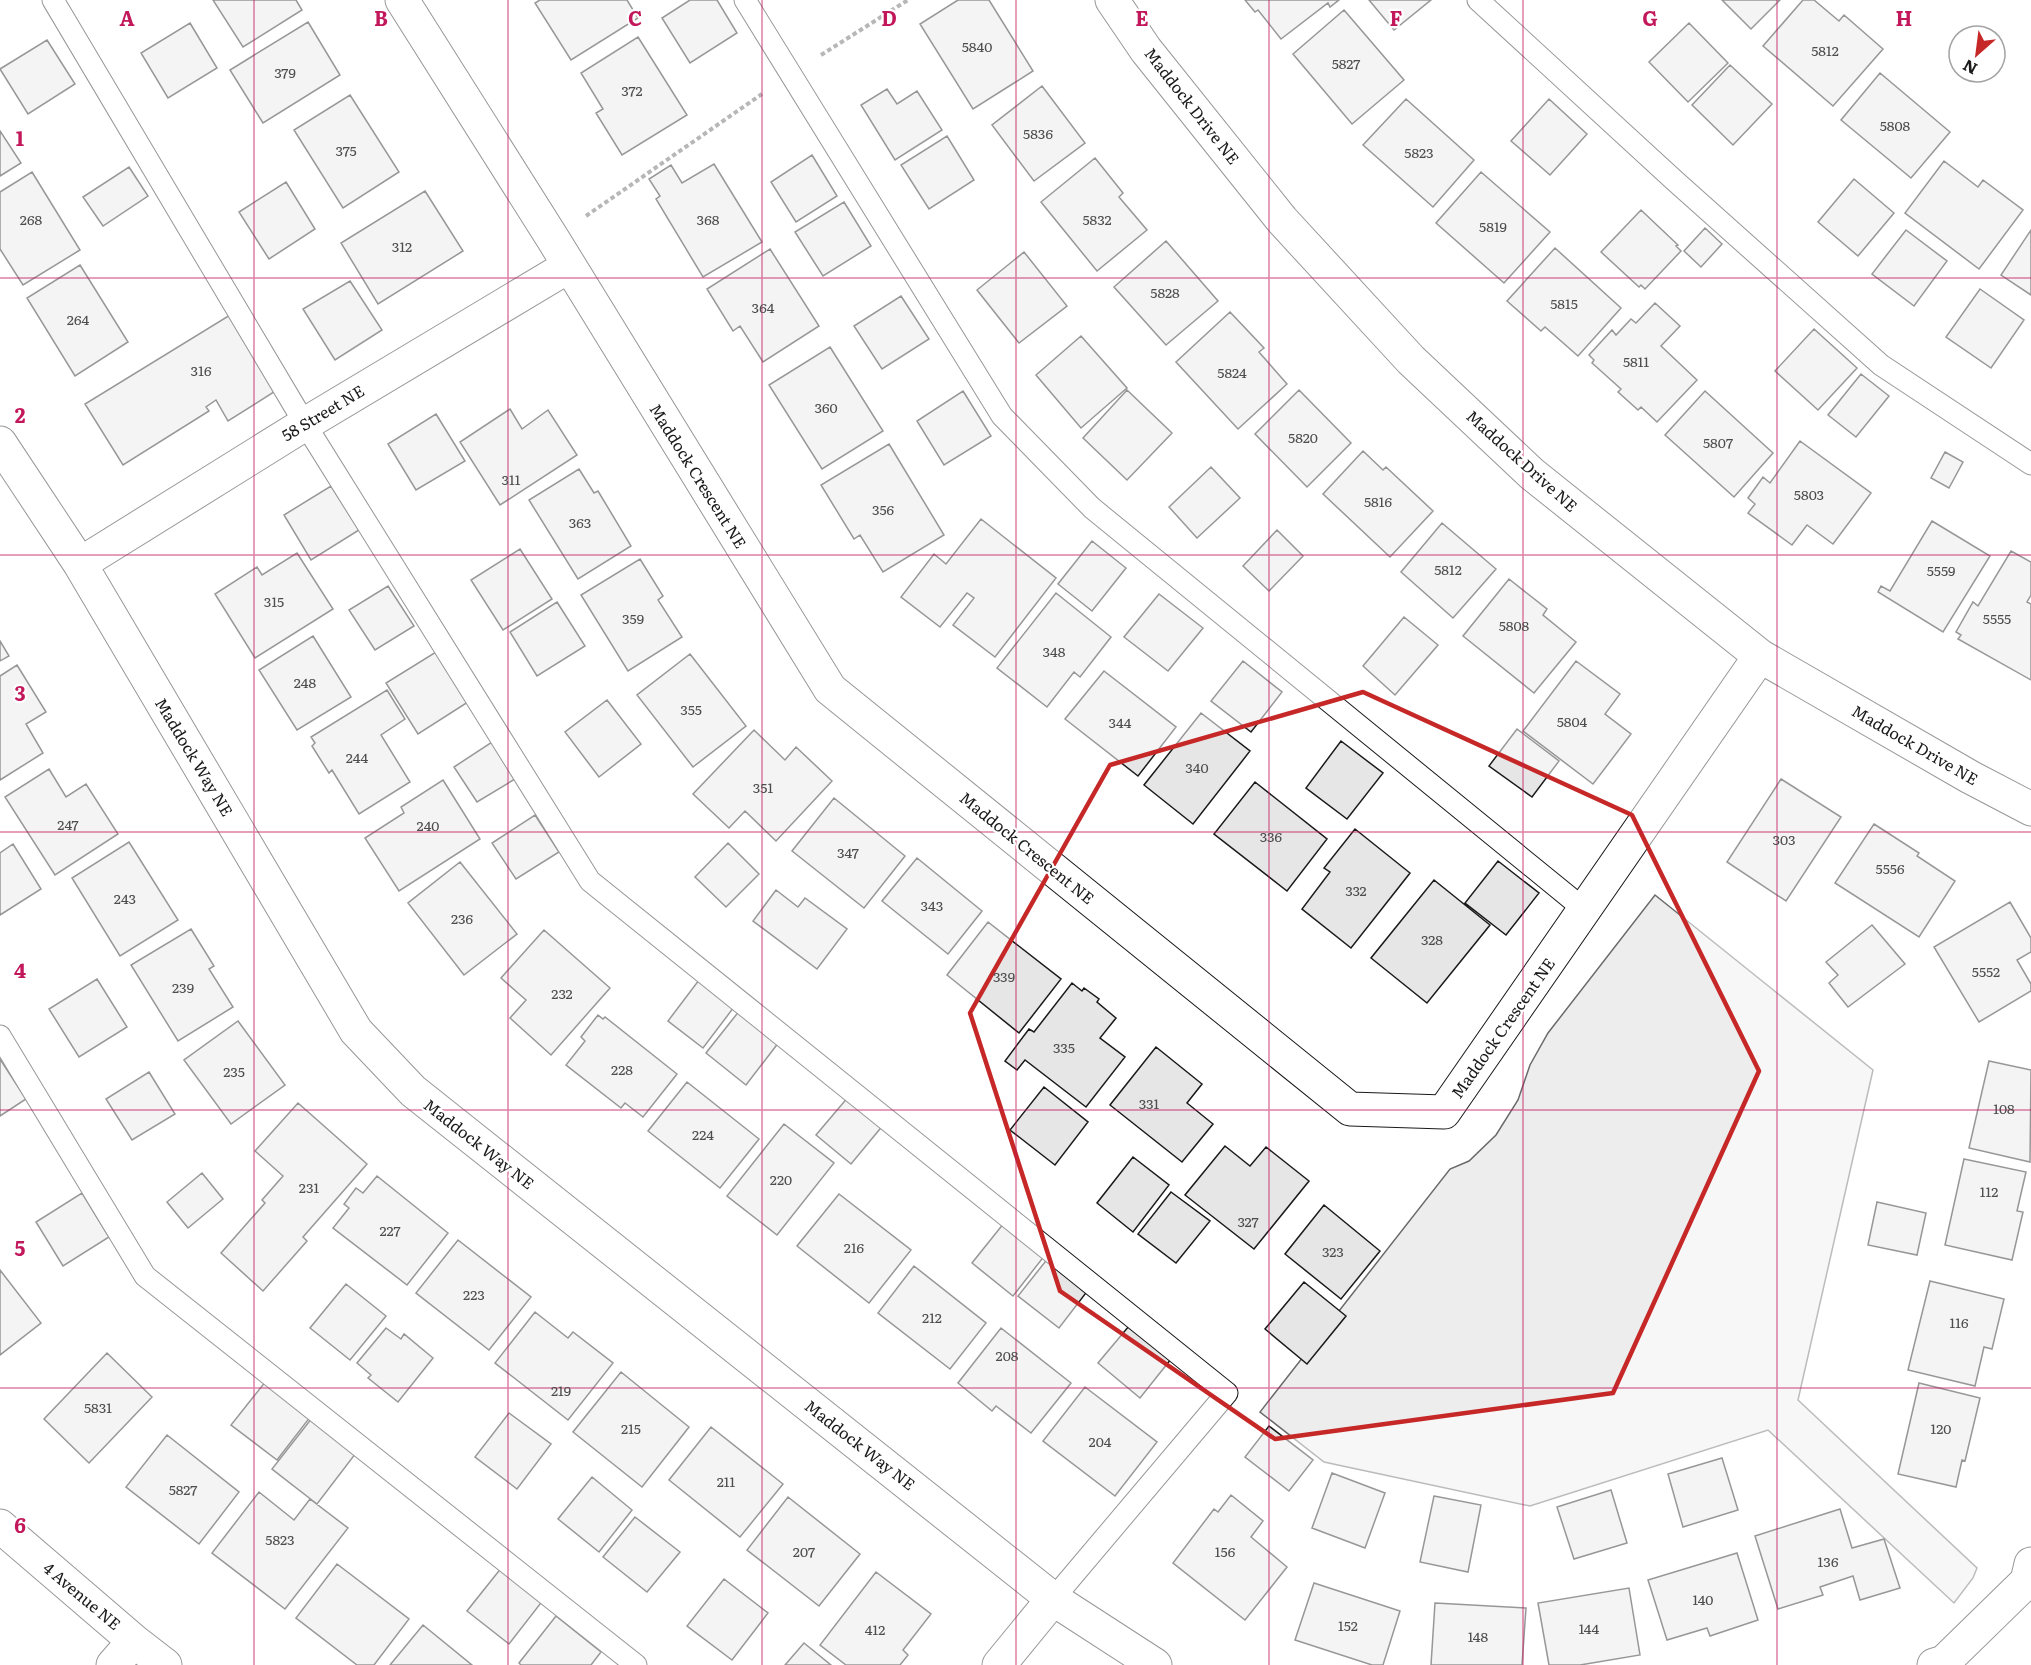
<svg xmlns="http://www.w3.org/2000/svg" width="2031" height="1665" font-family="Literata,serif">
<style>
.built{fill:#ededed;stroke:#6a6a6a;stroke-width:1.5}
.building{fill:#e6e6e6;stroke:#1a1a1a;stroke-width:1.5}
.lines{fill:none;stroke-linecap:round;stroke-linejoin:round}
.lane-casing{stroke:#1a1a1a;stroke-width:23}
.street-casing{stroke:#1a1a1a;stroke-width:35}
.path{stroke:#5f5f5f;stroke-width:4;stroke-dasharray:4.5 3;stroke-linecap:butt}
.lane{stroke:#fff;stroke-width:21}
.street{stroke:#fff;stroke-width:33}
.marked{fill:none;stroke:#c62828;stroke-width:4.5;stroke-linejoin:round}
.grid{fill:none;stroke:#c2185b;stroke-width:1.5;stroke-opacity:0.55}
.labels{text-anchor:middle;stroke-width:4.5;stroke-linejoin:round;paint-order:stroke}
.number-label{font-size:14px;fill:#4d4d4d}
.street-label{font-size:16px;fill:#1a1a1a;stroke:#fff}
.grid-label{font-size:20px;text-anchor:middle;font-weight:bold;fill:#c2185b;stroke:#fff;stroke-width:4.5;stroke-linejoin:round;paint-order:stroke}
</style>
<rect width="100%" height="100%" fill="#fff"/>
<path class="built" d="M1655 895 1873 1070 1798 1400 1977 1568 1973 1578 1954 1603 1768 1430 1530 1506 1324 1462 1260 1412 1450 1169 1469 1161 1496 1135 1518 1100 1530 1065 1548 1033Z"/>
<path class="building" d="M213 0H296L302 10 243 47Z
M540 0H627L638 18 571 60 535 3Z
M690 0H717L737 33 690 63 662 18Z
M958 0H989L1033 71 973 109 920 24Z
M1245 0H1339L1330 7 1328 3 1281 39 1258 10 1255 12Z
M1369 0H1431L1394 30Z
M1722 0H1780L1751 29Z
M1803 0H1814L1839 21 1844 15 1883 49 1833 106 1763 46Z
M1344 10 1404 80 1352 124 1293 54Z
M308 22 340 75 263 123 230 70Z
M190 23 217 68 168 98 141 53Z
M1689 23 1728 63 1688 102 1649 62Z
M638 37 687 115 622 155 596 113 603 109 581 73Z
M47 40 75 84 28 114 0 69Z
M1730 65 1772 104 1733 145 1692 105Z
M1880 73 1950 132 1911 178 1841 120Z
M1042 86 1085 143 1034 181 992 125Z
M887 89 897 104 917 91 942 130 895 160 861 105Z
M350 95 399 172 343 208 294 130Z
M1406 99 1474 160 1433 207 1363 145Z
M1549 99 1587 134 1550 175 1511 141Z
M0 131 21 163 0 176Z
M947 136 974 180 929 209 901 165Z
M812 155 837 196 796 222 771 182Z
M1095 158 1123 193 1119 197 1147 230 1097 271 1041 202Z
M1944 161 1978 187 1983 180 2023 210 1979 269 1905 213Z
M714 164 762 242 703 277 656 199 660 196 649 179 671 165 682 183Z
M129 167 148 196 103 226 83 197Z
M32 172 80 250 23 285 0 249V192Z
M1481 172 1550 232 1504 283 1436 223Z
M1854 179 1894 213 1858 256 1818 222Z
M286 182 315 229 269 259 239 212Z
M425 191 463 251 378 304 341 243Z
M844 202 871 246 823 276 795 232Z
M1641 210 1678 245 1676 246 1681 251 1645 289 1641 285 1639 287 1601 252Z
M1705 228 1722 244 1701 267 1684 251Z
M1906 230 1947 261 1914 306 1872 274Z
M2031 230V295L2001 275Z
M1166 241 1218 301 1166 345 1114 287Z
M1555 248 1621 308 1578 356 1545 327 1541 331 1507 301Z
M770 249 819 326 763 362 740 326 733 331 707 289Z
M1024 252 1067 306 1019 343 977 290Z
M80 265 128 342 75 376 27 298Z
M350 281 382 330 335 360 303 309Z
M1980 289 2024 320 1991 368 1946 337Z
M901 296 929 339 882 369 854 326Z
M1655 303 1680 326 1661 346 1697 380 1657 422 1641 407 1638 410 1618 392 1621 389 1592 363 1594 360 1589 355 1612 330 1616 335 1631 319 1636 323Z
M1230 312 1264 348 1259 352 1287 384 1238 429 1176 362Z
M230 315 277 390 228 421 216 400 206 407 209 411 123 465 85 404Z
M1814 329 1857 368 1818 410 1775 371Z
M1081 336 1127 388 1081 428 1036 375Z
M830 347 883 431 822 469 769 385Z
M1861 374 1889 396 1856 437 1828 415Z
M1127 390 1172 433 1127 480 1083 438Z
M1299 390 1351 443 1307 487 1255 434Z
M963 391 991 436 944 465 917 421Z
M1705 391 1773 453 1734 497 1665 435Z
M510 409 522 429 548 410 577 455 500 505 460 442Z
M436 414 465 461 416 490 388 444Z
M1800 441 1871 493 1833 544 1807 525 1792 545 1748 513 1755 504 1748 498 1763 477 1770 483Z
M889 444 944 535 883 572 860 535 854 539 821 485Z
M1363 451 1383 470 1386 467 1433 511 1390 557 1323 494Z
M1945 452 1963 462 1949 488 1931 478Z
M1211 467 1240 498 1197 538 1169 507Z
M579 469 594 493 598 491 631 546 578 579 529 500Z
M331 486 359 530 311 560 284 515Z
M981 519 1056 578 995 657 953 625 974 598 967 593 940 627 901 597 934 554 946 564Z
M1932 521 1990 556 1943 632 1878 592 1881 586 1890 591Z
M1442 523 1496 569 1453 618 1401 572Z
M1277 530 1303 556 1269 591 1243 566Z
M1092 541 1126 568 1092 611 1058 584Z
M520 549 552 599 503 630 471 580Z
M2011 551 2031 562V595L2027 602 2031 604V680L1958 639 1961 635 1956 632 1973 602 1978 606Z
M297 553 333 609 255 658 215 594 257 567 262 575Z
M640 559 663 596 658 600 682 637 628 671 581 595Z
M1509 579 1547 609 1543 615 1576 642 1534 693 1463 636Z
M388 586 414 626 375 650 349 610Z
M1056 593 1111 637 1080 677 1074 672 1047 707 997 668Z
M1159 594 1203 628 1168 671 1124 637Z
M557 602 585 646 537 676 510 632Z
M1404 617 1438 645 1395 695 1363 666Z
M313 636 351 697 297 730 259 670Z
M0 641 9 656 0 661Z
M436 652 468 702 418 734 386 683Z
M690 654 746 726 693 767 637 695Z
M1243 661 1282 692 1251 732 1211 701Z
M1576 661 1620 694 1605 714 1631 734 1593 784 1523 731Z
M17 665 46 712 26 724 43 753 0 780V676Z
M1104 671 1176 727 1138 776 1065 719Z
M387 690 405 719 381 735 410 782 359 814 332 770 329 773 312 746 315 743 311 737Z
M607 700 641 744 599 777 565 732Z
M1201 713 1250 751 1193 824 1144 785Z
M1517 729 1559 761 1532 797 1489 766Z
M754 730 785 760 796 747 832 781 776 841 745 811 729 828 693 794Z
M1341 741 1383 773 1347 819 1306 788Z
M492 742 515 779 477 802 454 767Z
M49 769 66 797 86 784 118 834 55 875 5 797Z
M1781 779 1841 817 1786 901 1727 862Z
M443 780 480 839 399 891 365 838 404 813 401 807Z
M1255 782 1327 839 1287 891 1214 834Z
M834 798 905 856 864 908 792 851Z
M535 815 559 852 516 879 492 843Z
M1874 824 1919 853 1917 856 1955 881 1919 937 1835 883Z
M1355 829 1410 873 1351 948 1302 909 1330 872 1324 868Z
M129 842 178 920 120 956 72 878Z
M728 843 759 874 726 907 695 877Z
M13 844 41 889 0 915V853Z
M917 858 982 911 948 954 882 901Z
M1498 861 1539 893 1506 935 1465 903Z
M460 862 517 934 464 975 408 903Z
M1434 880 1490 925 1427 1003 1371 958Z
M776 890 798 907 805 898 847 929 817 969 753 921Z
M2010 902 2031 938V952L2017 960 2031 984V991L1979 1022 1934 947Z
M988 922 1061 979 1019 1033 947 975Z
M1872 925 1905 964 1848 1007 1829 983 1838 975 1826 962Z
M191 929 214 966 209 969 233 1007 178 1041 131 965Z
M544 930 610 988 551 1055 510 1018 526 1000 501 978Z
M97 979 127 1027 79 1057 49 1009Z
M699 980 734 1007 703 1048 668 1021Z
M1072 983 1082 991 1084 988 1099 999 1097 1002 1116 1018 1100 1038 1125 1057 1086 1107 1025 1060 1017 1070 1005 1061 1029 1029 1034 1032Z
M740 1010 779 1042 746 1085 706 1053Z
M598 1015 603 1019 605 1017 677 1074 643 1117 625 1103 621 1108 566 1065 585 1041 581 1037Z
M238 1021 285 1085 231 1124 184 1060Z
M1156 1047 1202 1084 1187 1103 1213 1124 1182 1162 1110 1105Z
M0 1059 26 1099 0 1116Z
M1989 1061 2031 1070 2030 1162 1969 1148Z
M149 1072 175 1114 132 1140 106 1099Z
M687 1082 759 1139 720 1188 648 1131Z
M1044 1087 1088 1122 1055 1165 1010 1130Z
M849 1096 884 1124 851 1164 816 1135Z
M298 1103 367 1164 303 1237 307 1241 263 1291 221 1253 265 1203 262 1200 283 1176 255 1151Z
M784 1124 834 1163 777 1235 727 1196Z
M1225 1146 1250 1166 1266 1147 1309 1181 1254 1249 1185 1195Z
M1133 1157 1169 1185 1133 1232 1097 1203Z
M1964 1159 2026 1172 2017 1211 2023 1212 2012 1260 1945 1245Z
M202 1173 223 1199 188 1228 167 1202Z
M377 1176 448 1233 407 1285 333 1228 349 1208 344 1204 356 1188 363 1193Z
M1171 1192 1210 1221 1176 1263 1138 1234Z
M82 1193 109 1237 63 1266 36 1222Z
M839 1194 911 1250 869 1303 797 1246Z
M1877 1202 1926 1213 1917 1255 1868 1245Z
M1324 1205 1380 1251 1341 1299 1285 1254Z
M1008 1218 1049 1250 1013 1296 972 1263Z
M458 1240 531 1297 489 1350 416 1293Z
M1049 1257 1089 1289 1059 1328 1018 1296Z
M914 1266 986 1323 950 1369 878 1313Z
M0 1270 41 1323 0 1355Z
M1930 1281 2004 1299 1992 1349 1984 1347 1975 1386 1908 1370Z
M1304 1282 1346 1316 1307 1364 1265 1329Z
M346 1284 386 1316 350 1360 310 1328Z
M535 1312 568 1338 573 1332 613 1363 568 1420 495 1363Z
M1134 1320 1175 1354 1140 1398 1098 1363Z
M386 1328 401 1339 404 1334 433 1358 398 1402 368 1378 371 1375 357 1363Z
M1001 1328 1071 1383 1031 1433 996 1406 992 1411 958 1383Z
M107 1353 152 1397 89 1463 44 1419Z
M621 1372 689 1427 642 1487 573 1432Z
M266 1381 311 1416 277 1460 231 1425Z
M1919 1383 1980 1398 1965 1461 1962 1460 1956 1487 1898 1474Z
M1085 1387 1157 1442 1115 1496 1043 1441Z
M509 1413 551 1444 517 1489 475 1457Z
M312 1418 356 1453 317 1504 272 1469Z
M1269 1426 1313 1460 1289 1491 1245 1457Z
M711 1427 783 1484 740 1537 669 1480Z
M167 1435 239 1492 199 1544 126 1487Z
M1722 1458 1738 1510 1683 1527 1668 1474Z
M1332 1473 1385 1493 1365 1548 1312 1528Z
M592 1477 632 1510 599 1552 558 1519Z
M1611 1490 1627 1543 1574 1559 1557 1507Z
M259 1492 294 1520 310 1499 348 1528 285 1609 212 1553Z
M1231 1495 1263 1521 1251 1537 1287 1567 1245 1620 1173 1563 1214 1509 1218 1512Z
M1434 1496 1481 1505 1468 1572 1420 1562Z
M788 1497 860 1554 819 1606 747 1550Z
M1840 1509 1852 1548 1884 1539 1900 1588 1860 1600 1853 1576 1820 1587 1823 1595 1778 1609 1755 1536Z
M635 1517 680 1552 647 1592 603 1557Z
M1737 1553 1758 1620 1710 1636 1707 1628 1667 1640 1648 1580Z
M337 1564 409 1619 374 1665H357L296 1618Z
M502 1567 544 1599 509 1644 467 1611Z
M876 1572 931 1614 903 1650 908 1655 900 1665H846L820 1645Z
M724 1579 768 1613 732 1660 687 1626Z
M1314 1583 1400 1611 1383 1665H1372L1295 1640Z
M1629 1588 1640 1655 1580 1665H1549L1538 1603Z
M1435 1603 1526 1608 1522 1665H1431Z
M556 1616 601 1652 591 1665H521L519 1663Z
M423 1625 472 1665H390Z
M804 1643 831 1665H785Z"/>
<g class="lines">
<g class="lane-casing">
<path id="lane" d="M53 0 305 424 590 881 1227 1393 1053 1599
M745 0 1002 416 1092 508 1585 910
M1478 0 1674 180 1881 365 2031 464
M0 1036 145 1276 636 1665"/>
</g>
<g class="street-casing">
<path id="street" d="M402 0 553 239 830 689 1350 1109 1444 1112 1760 656
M1112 0 1146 50 1282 220 1411 360 1532 474 1760 656 1970 777 2031 809
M0 443 80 564 356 1031 413 1091 1053 1599 1155 1665
M80 564 305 424 569 266
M0 1526 134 1641 165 1665
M113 1665 134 1641
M999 1665 1053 1599
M1934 1665 1944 1662 2027 1581 2031 1564"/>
</g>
<path class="path" d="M821 55 908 0
M586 216 762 94"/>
<use href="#lane" class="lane"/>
<use href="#street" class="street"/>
</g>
<path d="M0 0H2031V1665H0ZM1363 692 1632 815 1759 1071 1613 1393 1275 1439 1060 1291 970 1013 1110 765Z" fill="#fff" fill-opacity=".55" fill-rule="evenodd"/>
<path class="marked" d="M1363 692 1632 815 1759 1071 1613 1393 1275 1439 1060 1291 970 1013 1110 765Z"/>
<path class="grid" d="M254 0V1665M508 0V1665M762 0V1665M1016 0V1665M1269 0V1665M1523 0V1665M1777 0V1665M0 278H2031M0 555H2031M0 832H2031M0 1110H2031M0 1388H2031"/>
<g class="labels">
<g class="number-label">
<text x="977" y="52">5840</text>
<text x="1825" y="56">5812</text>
<text x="1346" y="69">5827</text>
<text x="285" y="78">379</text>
<text x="632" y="96">372</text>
<text x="1895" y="131">5808</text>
<text x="1038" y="139">5836</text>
<text x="346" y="156">375</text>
<text x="1419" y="158">5823</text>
<text x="31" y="225">268</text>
<text x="708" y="225">368</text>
<text x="1097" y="225">5832</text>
<text x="1493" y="232">5819</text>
<text x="402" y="252">312</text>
<text x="1165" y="298">5828</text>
<text x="1564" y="309">5815</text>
<text x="763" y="313">364</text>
<text x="78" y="325">264</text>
<text x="1636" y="367">5811</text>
<text x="201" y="376">316</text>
<text x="1232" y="378">5824</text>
<text x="826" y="413">360</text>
<text x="1303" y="443">5820</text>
<text x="1718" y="448">5807</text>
<text x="511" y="485">311</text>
<text x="1809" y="500">5803</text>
<text x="1378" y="507">5816</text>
<text x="883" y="515">356</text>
<text x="580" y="528">363</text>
<text x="1448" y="575">5812</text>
<text x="1941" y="576">5559</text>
<text x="274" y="607">315</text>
<text x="633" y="624">359</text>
<text x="1997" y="624">5555</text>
<text x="1514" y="631">5808</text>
<text x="1054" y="657">348</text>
<text x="305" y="688">248</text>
<text x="691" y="715">355</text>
<text x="1572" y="727">5804</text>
<text x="1120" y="728">344</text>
<text x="357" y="763">244</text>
<text x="1197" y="773">340</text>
<text x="763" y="793">351</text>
<text x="68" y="830">247</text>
<text x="428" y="831">240</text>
<text x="1271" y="842">336</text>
<text x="1784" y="845">303</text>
<text x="848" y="858">347</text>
<text x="1890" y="874">5556</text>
<text x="1356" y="896">332</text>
<text x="125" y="904">243</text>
<text x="932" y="911">343</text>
<text x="462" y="924">236</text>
<text x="1432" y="945">328</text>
<text x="1986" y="977">5552</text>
<text x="1004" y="982">339</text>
<text x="183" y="993">239</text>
<text x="562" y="999">232</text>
<text x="1064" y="1053">335</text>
<text x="622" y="1075">228</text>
<text x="234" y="1077">235</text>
<text x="1149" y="1109">331</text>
<text x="2004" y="1114">108</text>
<text x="703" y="1140">224</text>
<text x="781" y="1185">220</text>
<text x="309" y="1193">231</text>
<text x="1989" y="1197">112</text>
<text x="1248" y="1227">327</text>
<text x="390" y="1236">227</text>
<text x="854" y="1253">216</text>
<text x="1333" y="1257">323</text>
<text x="474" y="1300">223</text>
<text x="932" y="1323">212</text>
<text x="1959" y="1328">116</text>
<text x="1007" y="1361">208</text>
<text x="561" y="1396">219</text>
<text x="98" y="1413">5831</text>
<text x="631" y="1434">215</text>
<text x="1941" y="1434">120</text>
<text x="1100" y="1447">204</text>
<text x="726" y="1487">211</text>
<text x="183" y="1495">5827</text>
<text x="280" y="1545">5823</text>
<text x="804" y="1557">207</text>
<text x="1225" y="1557">156</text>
<text x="1828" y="1567">136</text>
<text x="1703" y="1605">140</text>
<text x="1348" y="1631">152</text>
<text x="1589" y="1634">144</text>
<text x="875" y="1635">412</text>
<text x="1478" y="1642">148</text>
</g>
<g class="street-label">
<text transform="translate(1192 106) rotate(52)" y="6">Maddock Drive NE</text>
<text transform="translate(323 413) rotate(-31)" y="6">58 Street NE</text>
<text transform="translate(1522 461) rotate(42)" y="6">Maddock Drive NE</text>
<text transform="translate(698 476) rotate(58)" y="6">Maddock Crescent NE</text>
<text transform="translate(1915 745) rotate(30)" y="6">Maddock Drive NE</text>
<text transform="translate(194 757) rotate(59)" y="6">Maddock Way NE</text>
<text transform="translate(1027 848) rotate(39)" y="6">Maddock Crescent NE</text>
<text transform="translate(1503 1028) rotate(-55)" y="6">Maddock Crescent NE</text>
<text transform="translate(479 1144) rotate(38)" y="6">Maddock Way NE</text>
<text transform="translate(860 1445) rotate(38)" y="6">Maddock Way NE</text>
<text transform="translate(82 1596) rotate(40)" y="6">4 Avenue NE</text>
</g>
</g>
<g class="grid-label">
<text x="127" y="26">A</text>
<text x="381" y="26">B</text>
<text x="635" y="26">C</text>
<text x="889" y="26">D</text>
<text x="1142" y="26">E</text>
<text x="1396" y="26">F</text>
<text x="1650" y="26">G</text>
<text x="1904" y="26">H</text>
<text x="20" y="146">1</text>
<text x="20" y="423">2</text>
<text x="20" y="701">3</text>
<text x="20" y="978">4</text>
<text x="20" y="1256">5</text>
<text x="20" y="1533">6</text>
</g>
<g transform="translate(1977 54) rotate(208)"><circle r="28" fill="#ffffff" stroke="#a3a3a3" stroke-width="1.5"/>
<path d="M0-4.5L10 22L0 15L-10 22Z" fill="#c62828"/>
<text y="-9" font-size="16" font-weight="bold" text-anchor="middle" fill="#1a1a1a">N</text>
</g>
</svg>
